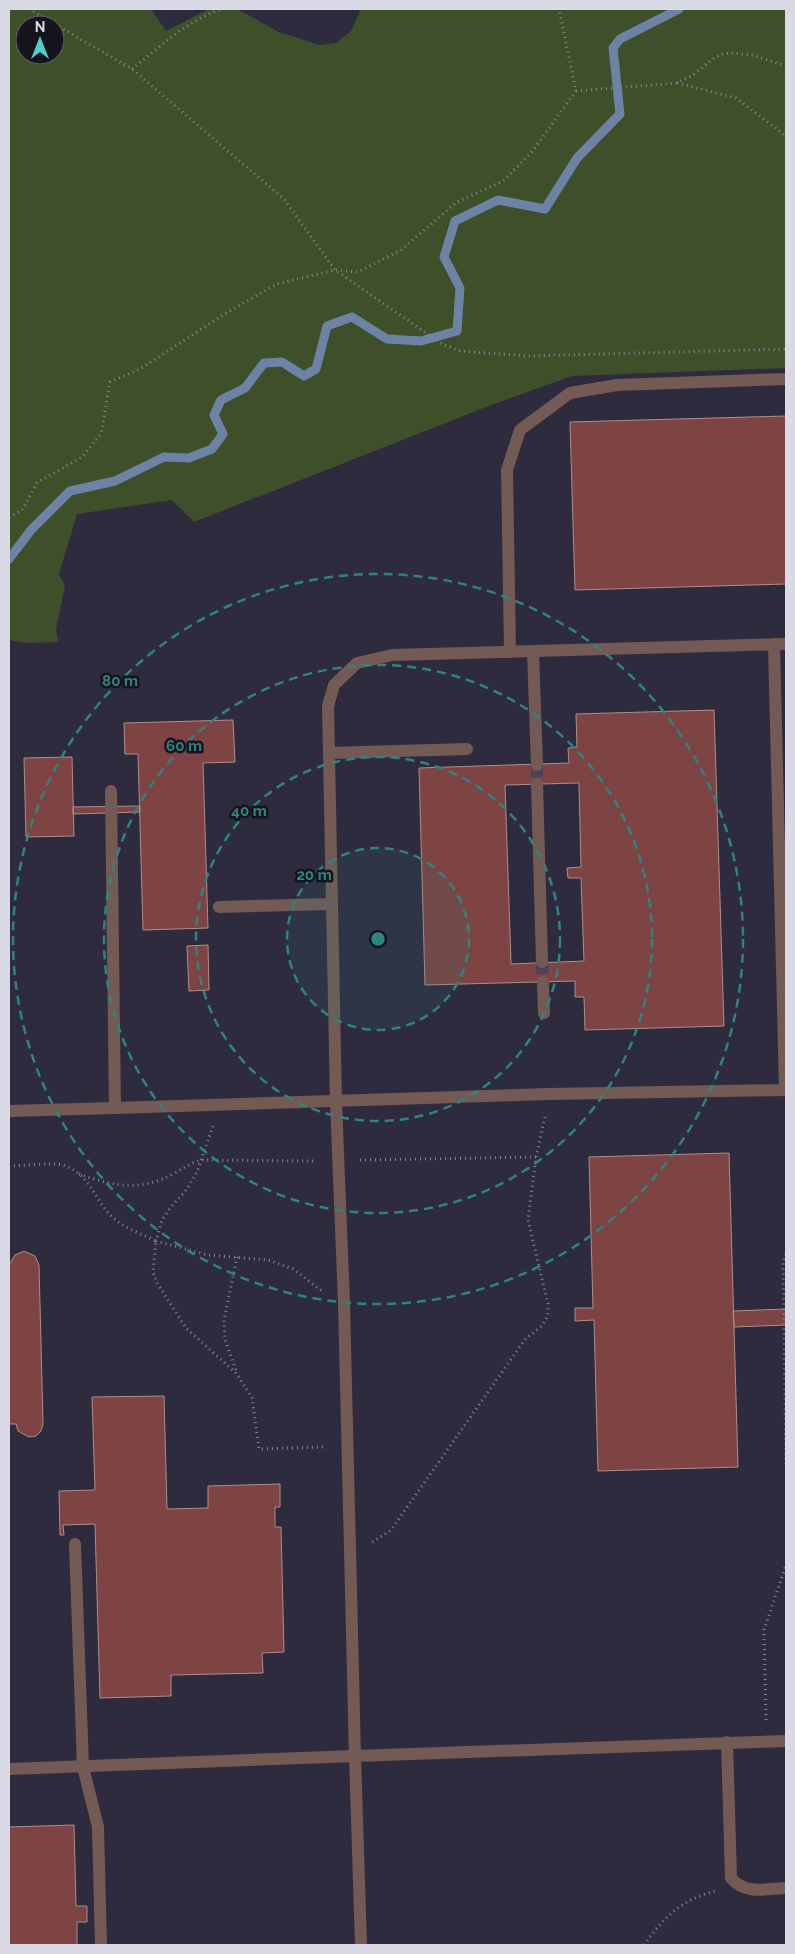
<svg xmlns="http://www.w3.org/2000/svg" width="795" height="1954" font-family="Raleway,sans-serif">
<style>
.green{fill:#3e4f2a;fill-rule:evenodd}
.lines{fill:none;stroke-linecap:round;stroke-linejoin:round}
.stream{stroke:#6d83a6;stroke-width:9}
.building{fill:#7e4343;stroke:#ac8f8d;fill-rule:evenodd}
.minor-tunnel{stroke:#484558;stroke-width:12;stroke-dasharray:12 6;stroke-linecap:butt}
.path{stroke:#868494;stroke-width:3;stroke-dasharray:1 4;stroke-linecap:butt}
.minor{stroke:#745a54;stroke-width:12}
.ring{fill:none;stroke:#2d8580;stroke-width:2.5;stroke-dasharray:9 6}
.centre{fill:#2d8580;stroke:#16151e;stroke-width:2.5}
.ring-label{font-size:15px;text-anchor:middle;font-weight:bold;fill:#2d8580;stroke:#16151e;stroke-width:5;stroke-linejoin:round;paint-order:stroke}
</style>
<rect width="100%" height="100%" fill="#2e2b3f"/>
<path class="green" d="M9 9H151L166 31 209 9H231L241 11 279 32 319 45 336 43 351 31 361 9H786V368L572 376 494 404 194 522 172 500 77 514 59 574 65 586 56 629 58 642 26 643 9 640ZM25 25H55V55H25Z"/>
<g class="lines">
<path class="stream" d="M9 559 31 530 70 491 115 481 164 457 189 458 212 449 223 434 214 415 221 400 245 388 264 363 282 362 304 376 316 369 327 326 352 317 387 339 421 341 457 331 460 288 444 257 455 221 498 200 545 209 577 158 620 114 613 48 620 39 679 9"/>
</g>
<path class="building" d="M786 416V584L575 590 570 422Z
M714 710 724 1026 585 1030 584 997H575V981L425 985 419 768 569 763 568 748 577 747 576 714ZM579 783 581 867 567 868 568 878H581L584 961 511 964 505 785Z
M233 720 235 762 203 763 208 928 143 930 138 754H125L124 723Z
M72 757 74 836 26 837 24 758Z
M140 806V812L73 814V807Z
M208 945 209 990 189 991 187 946Z
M729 1153 738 1467 598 1471 594 1320 575 1321V1308H593L589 1157Z
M24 1251 35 1256 39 1265 43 1424 41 1431 36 1436 29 1437 18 1431 16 1424H9V1265L15 1255Z
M786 1309V1325L734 1327 733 1311Z
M164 1396 167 1509 208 1508V1486L280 1484V1507H275V1527H281L284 1652 262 1653 263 1673 171 1675V1696L100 1698 95 1524 63 1525 64 1535H60L59 1491 95 1490 92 1397Z
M74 1825 76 1906H87V1922H77V1945H9V1827Z"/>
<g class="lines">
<path class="minor-tunnel" d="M537 765V784
M542 962 543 982"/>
<path class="path" d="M29 9 132 69 284 199 335 270 442 344 460 351 528 356 786 349
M132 69C160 47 187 20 222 9
M677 83 736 98 786 136
M576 91 676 83 692 76 714 58 722 54 732 53 752 55 786 66
M9 517 22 510 37 483 82 457 101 434 110 382 140 369 226 313 277 284 335 270 358 272 401 250 457 202 503 181 531 153 576 91 559 9
M213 1126 197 1172 187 1189 170 1208 162 1220 156 1241 208 1255 268 1260 293 1269 322 1291
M536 1157 545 1116
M360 1160 536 1157 528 1220 548 1304C550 1322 539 1329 526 1338L391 1530 371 1543
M9 1166C22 1166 52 1162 63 1165 89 1173 95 1200 112 1217 124 1228 142 1234 156 1241L153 1272 157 1283 186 1328 237 1374 252 1398 259 1449 325 1447
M79 1174C113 1186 140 1192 173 1174 183 1169 190 1163 201 1160L316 1161
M786 1254 783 1263 786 1464
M237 1257 224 1320 225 1340 237 1373
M766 1720 764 1630 786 1565
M644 1945C664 1917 681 1900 715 1891"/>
<path class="minor" d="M774 644 785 1090
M786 644 392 655 357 663 334 685 328 706 336 1102 344 1303 355 1756 786 1741
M510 652 507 470 520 430 570 393 617 385 786 379
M533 652 537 765
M330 753 467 749
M537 784 542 962
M219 907 331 904
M543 982 544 1013
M115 1108 549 1094 786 1090
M9 1111 115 1108 111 791
M75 1544 83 1767 98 1827 101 1945
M727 1742 731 1878C745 1895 767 1889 786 1888
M9 1769 355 1756 361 1945"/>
</g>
<circle cx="378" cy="939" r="91" fill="#2d8580" fill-opacity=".12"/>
<g class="ring">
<circle cx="378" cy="939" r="91"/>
<circle cx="378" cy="939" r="182"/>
<circle cx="378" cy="939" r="274"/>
<circle cx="378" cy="939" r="365"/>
</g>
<circle cx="378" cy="939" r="8" class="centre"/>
<g class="ring-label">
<text x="120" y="686">80 m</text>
<text x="184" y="751">60 m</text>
<text x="249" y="816">40 m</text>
<text x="314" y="880">20 m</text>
</g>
<rect width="795" height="1954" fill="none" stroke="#dad9e6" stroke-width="20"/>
<g transform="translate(40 40)"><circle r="24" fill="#16151e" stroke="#64636e"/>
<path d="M0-4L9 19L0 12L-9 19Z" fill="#51ccd3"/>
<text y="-8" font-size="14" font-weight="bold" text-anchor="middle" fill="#dad9e6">N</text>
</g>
</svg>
